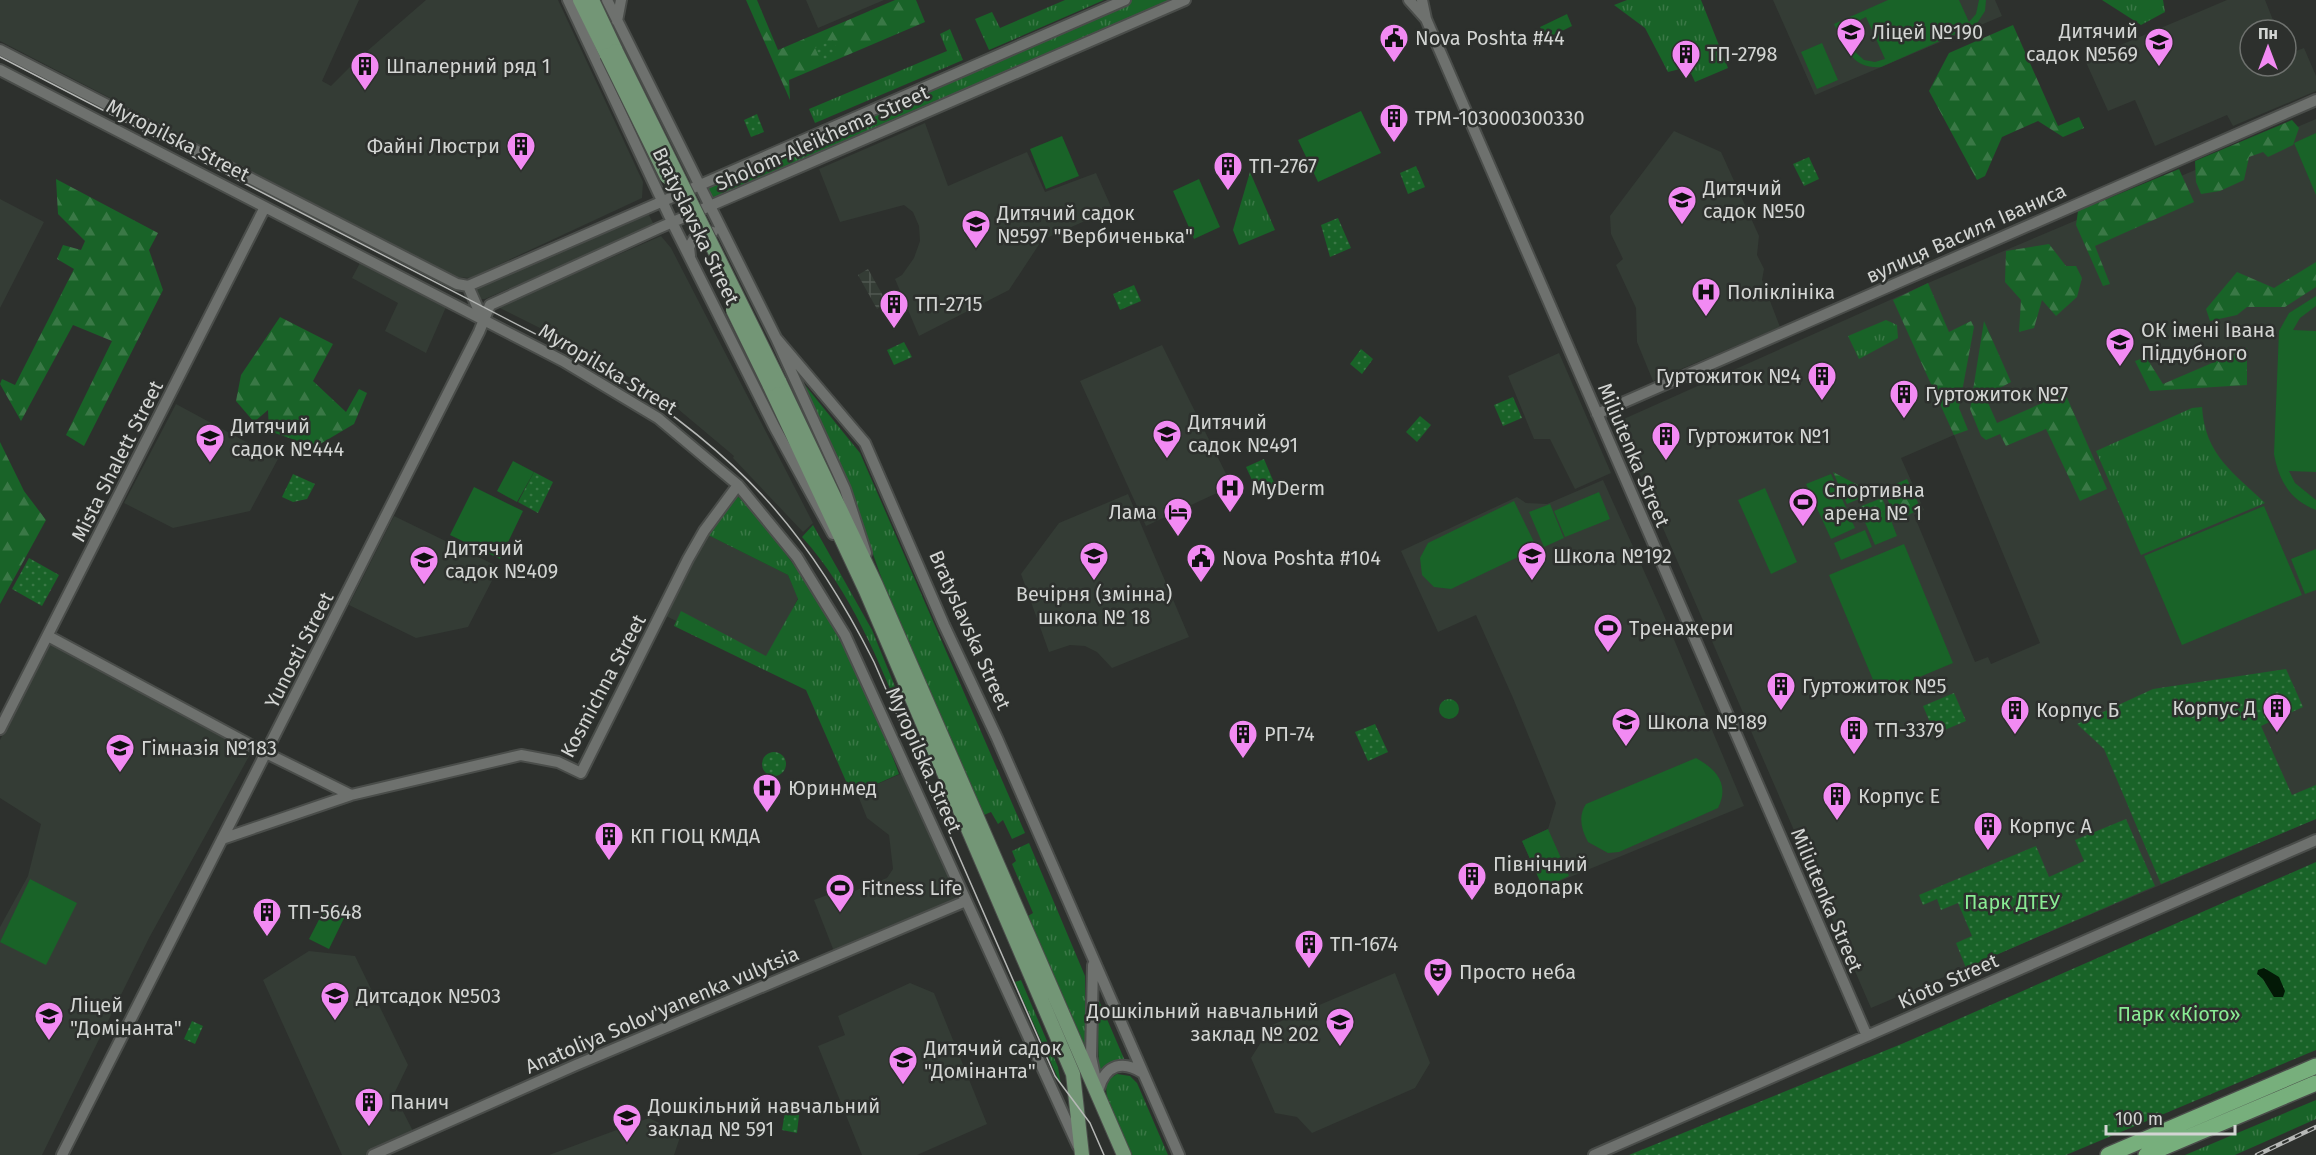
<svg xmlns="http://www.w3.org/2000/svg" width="2316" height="1155" font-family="'Fira Sans',sans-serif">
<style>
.built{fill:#343c35;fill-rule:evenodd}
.industrial{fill:url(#industrial-grid)}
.grass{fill:url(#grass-tufts)}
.forest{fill:url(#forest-firs)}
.park{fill:url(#park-dots);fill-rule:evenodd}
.pitch{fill:#196328;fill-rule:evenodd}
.water{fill:#031906}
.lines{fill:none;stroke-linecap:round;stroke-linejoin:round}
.minor-casing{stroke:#4a4d4a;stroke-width:14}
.major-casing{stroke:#4a4d4a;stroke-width:16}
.highway-casing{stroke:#4a4d4a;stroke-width:18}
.minor{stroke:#6e716e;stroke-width:10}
.major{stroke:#739676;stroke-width:14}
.highway{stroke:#77af7c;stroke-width:15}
.tram{stroke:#b6b8b6;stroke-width:1.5}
.rail-casing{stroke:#b6b8b6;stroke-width:4.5}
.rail{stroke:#2d302d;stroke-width:2;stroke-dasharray:7;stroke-linecap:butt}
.major-bridge-casing{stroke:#4a4d4a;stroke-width:16;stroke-linecap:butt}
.major-bridge{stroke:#739676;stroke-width:14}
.labels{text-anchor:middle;stroke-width:5;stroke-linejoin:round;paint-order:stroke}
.poi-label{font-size:20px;fill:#d3d5d3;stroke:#2d302d;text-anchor:start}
.street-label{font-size:20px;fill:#d3d5d3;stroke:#2d302d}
.park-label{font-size:20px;fill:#89ec94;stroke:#2d302d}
</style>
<defs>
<pattern id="industrial-grid" width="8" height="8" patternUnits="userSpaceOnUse" patternTransform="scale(1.5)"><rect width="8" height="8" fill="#343c35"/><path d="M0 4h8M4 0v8" fill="none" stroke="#505751"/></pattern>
<pattern id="grass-tufts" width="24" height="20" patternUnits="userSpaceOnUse" patternTransform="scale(1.5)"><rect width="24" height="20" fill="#196328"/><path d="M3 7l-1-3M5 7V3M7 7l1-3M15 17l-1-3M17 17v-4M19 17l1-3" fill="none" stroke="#3a7846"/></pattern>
<pattern id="forest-firs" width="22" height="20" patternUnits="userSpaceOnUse" patternTransform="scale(1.5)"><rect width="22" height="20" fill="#196328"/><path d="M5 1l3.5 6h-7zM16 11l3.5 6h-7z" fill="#3a7846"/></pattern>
<pattern id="park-dots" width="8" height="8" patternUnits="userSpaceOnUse" patternTransform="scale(1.5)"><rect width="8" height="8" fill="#196328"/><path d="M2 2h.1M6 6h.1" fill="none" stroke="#3a7846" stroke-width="1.8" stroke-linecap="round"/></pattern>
</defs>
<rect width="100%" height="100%" fill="#2d302d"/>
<path class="built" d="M0 0H359L322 81 331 86 358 59 426 0H558L643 182 642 198 470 278 456 277 0 41Z
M806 0H884L818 28Z
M1773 0H1995L2002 16 1815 95Z
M2227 0H2265L2277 30H2250V66H2286V50L2288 54 2304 48 2316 76V91L2233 126 2227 115 2155 146 2135 100 2108 111 2085 60Z
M2316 119V819L1871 1008 1617 422 1928 283ZM1954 435 2040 643 1991 664 1988 657 1975 662 1914 515 1924 510 1901 458Z
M925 123 948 186 1027 152 1045 192 1096 173 1112 209 1042 240 1009 290 919 336 895 279 902 275 914 258 920 241 919 226 913 212 904 205 840 222 819 169Z
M1674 131 1721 152 1759 236 1757 255 1764 269 1762 280 1780 327 1653 381 1637 342 1636 308 1616 265 1623 259 1611 234 1610 216Z
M0 199 44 222 0 308Z
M648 213 654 225 485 299H479L475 292 477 287Z
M661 236 671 248 813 523 803 532 733 458 734 456 678 409 596 356 498 307Z
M360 263 446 307 426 353 385 331 398 303 352 278Z
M1162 345 1232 486 1146 526 1080 381Z
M1559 353 1611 473 1575 489 1550 439H1534L1508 376Z
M176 404 278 459 250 511 173 528 124 503Z
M1603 480 1662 611 1744 806 1543 888 1522 841 1548 829 1556 803 1513 698 1476 615 1438 632 1401 551 1517 497 1526 503 1547 504Z
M1128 494 1189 637 1112 668 1097 652 1085 646 1070 645 1049 652 1021 574 1059 523Z
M394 516 499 567 468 627 416 638 349 605Z
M708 535 788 575 798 598 765 664 666 616Z
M57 644 253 749 149 938 42 1155H0V927L28 876 41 824 0 798V740L48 646Z
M905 772 961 901 835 954 814 900 843 889 852 892 887 878 893 869 889 835 867 818 857 793Z
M309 951 355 956 408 1065 394 1094 415 1135 367 1155H342L263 980Z
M1395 973 1430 1063 1415 1088 1312 1133 1297 1117 1275 1113 1251 1058 1272 1025Z
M910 983 934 993 987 1124 917 1155H862L818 1046 845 1035 838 1016Z
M649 1118 681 1134 674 1155H549Z"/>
<path class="industrial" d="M868 269 887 303 877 309 858 275Z"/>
<path class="grass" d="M1065 0H1104L989 50 975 19 992 12 1000 28Z
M1125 0H1177L710 207 699 186Z
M1627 0H1701L1728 68 1695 82 1688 67 1668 72 1645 28 1614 5Z
M2102 0H2163L2165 12 2141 25Z
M950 29 963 60 815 123 809 109 947 51 940 34Z
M1250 172 1275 230 1239 245 1233 230Z
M1886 320 1897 325 1898 338 1859 359 1848 336Z
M800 379 860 453 1025 833 1012 839 1003 820 998 824 991 812 984 815 889 599 842 467Z
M2202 407C2205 455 2233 472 2265 503L2141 555 2096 451 2192 408Z
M735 493C811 572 862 672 899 774L852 795 806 690 674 626 681 611 766 656 798 599 788 575 708 535Z
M813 525 872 630 911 726 906 728C879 661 851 591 802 537Z
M1439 709a10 10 0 1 1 20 0a10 10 0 1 1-20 0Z
M1029 843 1085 976V1046L1028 916 1033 913 1012 864 1016 861 1012 851Z
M1021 980 1058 1067 1061 1085 1015 982Z
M1097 996 1125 1061 1110 1064 1099 1073Z
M1117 1074 1130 1076 1137 1083 1168 1155H1131L1107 1100 1106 1085 1108 1080Z
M2316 1100V1119L2235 1155H2185Z"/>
<path class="forest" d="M746 0H757L778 50 895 0H916L925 22 789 80 790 100Z
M2013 25 2058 126 2079 117 2084 128 2063 137 2038 121 2002 137 1985 176 1977 180 1929 91 1949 53Z
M2292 120 2299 128 2293 145 2268 157 2263 152 2249 157 2244 180 2220 191 2201 194 2196 182 2195 161Z
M2179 169 2194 202 2095 246 2110 284 2103 286 2076 225 2078 211Z
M56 179 158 233 149 250 163 290 84 446 66 435 112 341 73 325 21 421 0 384 2 379 15 385 74 269 57 259 63 245 81 250 85 241 58 214Z
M2049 244 2066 266H2076L2082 278 2077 297 2056 316 2042 300 2034 328 2019 332 2021 300 2005 282 2006 251Z
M2316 262V287L2285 307H2247L2237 315 2210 321 2206 309 2237 272 2274 288Z
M1928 283 1949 332 1971 321 1974 327 1959 408 1968 430 1954 435 1893 300Z
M280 317 333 344 313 381 346 412 359 389 367 393 354 424 315 447 269 431 268 410 254 422 236 401 241 375Z
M1984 321 2011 382 1985 396 1997 423 2065 393 2107 489 2080 501 2046 429 2006 446 2000 434 1986 440 1981 436 1970 409Z
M2247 348V385L2150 391 2135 361 2146 357 2163 384Z
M0 442 24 491 46 520 0 604Z
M1833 472 1873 493 1847 504Z
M1907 479 1921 509 1897 520 1886 496V488Z"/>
<path class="park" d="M833 40 839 53 821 61 815 48Z
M757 114 764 132 751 137 744 120Z
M1809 157 1819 179 1804 186 1793 164Z
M1416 166 1425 187 1408 194 1400 173Z
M1338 218 1351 248 1330 257 1321 225Z
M1134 285 1141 301 1120 310 1113 294Z
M904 342 912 357 894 365 887 350Z
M1361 349 1373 359 1362 374 1350 364Z
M1513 397 1522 418 1503 426 1494 405Z
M1420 416 1431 425 1417 442 1406 432Z
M1264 459 1275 485 1258 493 1246 467Z
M534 472 553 482 538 513 518 502Z
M293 474 315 484 307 499 293 502 282 497Z
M1882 498 1887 510 1864 520 1859 507Z
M29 558 59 575 42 606 12 589Z
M2286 669 2303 707 2261 726 2292 795 2316 785V819L2161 884 2104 749 2077 724 2153 689Z
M1954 693 1966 721 1935 734 1923 706Z
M1375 724 1388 752 1368 761 1355 732Z
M762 764a12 12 0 1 1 24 0a12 12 0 1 1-24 0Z
M2126 819 2155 886 1966 968 1956 943 1972 936 1958 903 1941 910 1937 899 1923 905 1919 895 2036 846 2049 877 2084 861 2075 840Z
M2316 862V1050L2066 1155H1629L1904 1043ZM2279 977 2283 997H2274L2263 979Z
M192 1021 203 1026 195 1044 184 1039Z
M785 1112 799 1115 797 1133 782 1130Z"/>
<path class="pitch" d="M1888 0H1959L1969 22 1976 14 1979 0H1986L1985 11 1976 25 1881 67C1855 70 1840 49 1847 25L1837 30 1834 24ZM1866 17 1885 59 1875 62 1864 60 1852 49C1848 35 1852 22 1866 17Z
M1567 14 1572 26 1546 39 1540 27Z
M1822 43 1838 80 1817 89 1801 52Z
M1361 111 1381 153 1318 182 1298 140Z
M2316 133V195L2294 143Z
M1062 136 1079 176 1046 189 1030 149Z
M1199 179 1220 227 1194 239 1173 191Z
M2316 296V306L2300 318 2293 330 2316 331V472L2289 471 2295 483 2316 500V510C2290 500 2279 481 2274 454L2279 331 2289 313Z
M513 461 534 472 517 502 497 491Z
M1831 474 1855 528 1831 539 1806 484Z
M474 487 523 511 500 559 450 535Z
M1765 488 1797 562 1771 574 1738 500Z
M1599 492 1610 519 1565 537 1554 511Z
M1514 501 1537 548 1451 589 1434 587 1422 575 1420 558 1428 543Z
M1550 504 1564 538 1544 547 1529 512Z
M2264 506 2302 595 2182 645 2144 556Z
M1887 510 1897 536 1875 545 1864 520Z
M1865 530 1872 547 1841 560 1834 543Z
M1904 544 1953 663 1879 694 1829 575Z
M2316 549V590L2305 594 2291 559Z
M1696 758C1716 769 1730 784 1718 808L1619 852 1608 853 1588 842C1581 829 1578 816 1586 804Z
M1548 829 1569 876 1543 888 1522 841Z
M30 879 77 903 46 965 0 942Z
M328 902 347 912 329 949 309 939Z"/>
<path class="water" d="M2264 968 2279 977 2285 991 2283 997H2274L2263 979 2257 974 2258 970Z"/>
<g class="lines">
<g class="minor-casing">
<path id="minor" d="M568 0 672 222 775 428 833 534
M607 0 776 338 845 489 866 553
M1409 0 1426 19
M1422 0 1426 19 1867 1036
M617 21 621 0
M0 50 457 284 468 286
M0 70 563 361 658 418 738 485 797 557 845 635 1078 1146
M690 256 689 247 694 239 713 232
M468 286 1125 0
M468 286 483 320
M776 338 865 443 944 625 997 738 1179 1155
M1597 414 2316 100
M48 636 258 749 351 795
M0 729 265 207
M222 839 351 795 521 755 558 762 581 773 688 559 704 531 738 485
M1093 965 1091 1057 1096 1080
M1099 1088C1106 1064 1123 1060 1143 1073
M62 1155 479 332 490 305 659 228 1185 0
M373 1155 576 1065 966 901
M1594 1155 2316 840"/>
</g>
<g class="major-casing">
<path id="major" d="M580 0 607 55
M592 0 616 51
M779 381 876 585 1124 1155
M769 384 866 591 1073 1074 1082 1155"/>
</g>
<g class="highway-casing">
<path id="highway" d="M2108 1155 2316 1066
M2146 1155 2316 1083"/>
</g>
<use href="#minor" class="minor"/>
<use href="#major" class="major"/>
<use href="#highway" class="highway"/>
<path class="tram" d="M0 57 611 373C737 454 806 527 874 662L1055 1076 1090 1123 1104 1155"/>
<g class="rail-casing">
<path id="rail" d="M2257 1155 2316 1127"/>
</g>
<use href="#rail" class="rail"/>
<g class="major-bridge-casing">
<path id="major-bridge" d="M616 51 779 381
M607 55 667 177
M733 310 769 384"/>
</g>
<use href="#major-bridge" class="major-bridge"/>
</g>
<defs>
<g id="school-pin" transform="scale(1.5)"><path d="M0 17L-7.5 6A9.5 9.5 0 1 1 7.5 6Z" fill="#f28af3" stroke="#2d302d"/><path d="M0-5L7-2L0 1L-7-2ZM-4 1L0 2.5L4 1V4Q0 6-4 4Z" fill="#111"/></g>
<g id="civic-pin" transform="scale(1.5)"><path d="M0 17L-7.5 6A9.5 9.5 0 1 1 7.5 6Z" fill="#f28af3" stroke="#2d302d"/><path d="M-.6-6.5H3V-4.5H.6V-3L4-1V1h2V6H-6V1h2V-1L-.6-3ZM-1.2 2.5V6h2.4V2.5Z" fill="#111"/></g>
<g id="building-pin" transform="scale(1.5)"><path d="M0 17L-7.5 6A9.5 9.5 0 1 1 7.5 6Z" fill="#f28af3" stroke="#2d302d"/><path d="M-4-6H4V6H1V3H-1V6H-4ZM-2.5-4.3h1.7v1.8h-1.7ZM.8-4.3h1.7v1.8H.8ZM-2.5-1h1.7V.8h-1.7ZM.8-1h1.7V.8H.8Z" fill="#111"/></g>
<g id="hospital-pin" transform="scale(1.5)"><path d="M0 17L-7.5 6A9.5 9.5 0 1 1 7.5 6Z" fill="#f28af3" stroke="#2d302d"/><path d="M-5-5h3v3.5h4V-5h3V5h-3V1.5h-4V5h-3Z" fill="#111"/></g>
<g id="university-pin" transform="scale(1.5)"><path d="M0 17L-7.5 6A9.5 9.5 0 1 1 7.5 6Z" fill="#f28af3" stroke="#2d302d"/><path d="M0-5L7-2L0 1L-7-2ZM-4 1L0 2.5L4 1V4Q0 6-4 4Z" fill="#111"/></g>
<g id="stadium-pin" transform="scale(1.5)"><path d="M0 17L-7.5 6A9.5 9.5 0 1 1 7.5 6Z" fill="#f28af3" stroke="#2d302d"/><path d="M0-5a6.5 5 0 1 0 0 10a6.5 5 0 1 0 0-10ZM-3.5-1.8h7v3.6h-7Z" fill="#111"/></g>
<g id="hotel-pin" transform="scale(1.5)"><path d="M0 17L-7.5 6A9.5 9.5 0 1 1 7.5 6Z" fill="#f28af3" stroke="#2d302d"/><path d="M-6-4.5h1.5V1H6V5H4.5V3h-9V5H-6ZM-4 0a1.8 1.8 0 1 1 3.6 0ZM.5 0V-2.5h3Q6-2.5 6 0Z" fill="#111"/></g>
<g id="theatre-pin" transform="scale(1.5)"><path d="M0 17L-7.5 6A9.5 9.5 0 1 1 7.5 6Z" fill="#f28af3" stroke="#2d302d"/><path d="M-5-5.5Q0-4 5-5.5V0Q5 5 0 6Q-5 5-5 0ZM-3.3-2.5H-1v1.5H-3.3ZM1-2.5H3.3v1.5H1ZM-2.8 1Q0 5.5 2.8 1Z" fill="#111"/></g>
</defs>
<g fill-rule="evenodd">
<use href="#school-pin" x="1851" y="32"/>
<use href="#civic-pin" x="1394" y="38"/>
<use href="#school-pin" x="2159" y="42"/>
<use href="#building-pin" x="1686" y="54"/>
<use href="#building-pin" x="365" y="66"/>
<use href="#building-pin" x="1394" y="118"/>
<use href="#building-pin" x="521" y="146"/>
<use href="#building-pin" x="1228" y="166"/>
<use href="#school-pin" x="1682" y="200"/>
<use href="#school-pin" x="976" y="224"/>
<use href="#hospital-pin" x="1706" y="292"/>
<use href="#building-pin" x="894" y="304"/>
<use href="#university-pin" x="2120" y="342"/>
<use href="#building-pin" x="1822" y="376"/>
<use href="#building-pin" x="1904" y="394"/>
<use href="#school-pin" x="1167" y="434"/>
<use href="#building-pin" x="1666" y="436"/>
<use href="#school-pin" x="210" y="438"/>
<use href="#hospital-pin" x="1230" y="488"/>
<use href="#stadium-pin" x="1803" y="502"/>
<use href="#hotel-pin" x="1178" y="512"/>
<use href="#school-pin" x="1094" y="556"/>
<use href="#school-pin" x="1532" y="556"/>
<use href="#civic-pin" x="1201" y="558"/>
<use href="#school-pin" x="424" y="560"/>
<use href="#stadium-pin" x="1608" y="628"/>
<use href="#building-pin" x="1781" y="686"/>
<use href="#building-pin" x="2277" y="708"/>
<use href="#building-pin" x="2015" y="710"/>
<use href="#school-pin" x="1626" y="722"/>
<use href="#building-pin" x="1854" y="730"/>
<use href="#building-pin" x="1243" y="734"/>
<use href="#school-pin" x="120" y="748"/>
<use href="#hospital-pin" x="767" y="788"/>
<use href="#building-pin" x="1837" y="796"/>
<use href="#building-pin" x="1988" y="826"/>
<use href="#building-pin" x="609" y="836"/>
<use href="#building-pin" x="1472" y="876"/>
<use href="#stadium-pin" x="840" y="888"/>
<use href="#building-pin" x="267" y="912"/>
<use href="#building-pin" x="1309" y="944"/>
<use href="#theatre-pin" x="1438" y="972"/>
<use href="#school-pin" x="335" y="996"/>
<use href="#school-pin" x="49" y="1016"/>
<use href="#school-pin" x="1340" y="1022"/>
<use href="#school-pin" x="903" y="1060"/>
<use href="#building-pin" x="369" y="1102"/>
<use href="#school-pin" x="627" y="1118"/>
</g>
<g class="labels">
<g class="poi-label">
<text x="2138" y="38" text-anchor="end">Дитячий<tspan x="2138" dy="23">садок №569</tspan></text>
<text x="1872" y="39">Ліцей №190</text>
<text x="1415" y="45">Nova Poshta #44</text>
<text x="1707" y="61">ТП-2798</text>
<text x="386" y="73">Шпалерний ряд 1</text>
<text x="1415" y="125">ТРМ-103000300330</text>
<text x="500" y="153" text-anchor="end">Файні Люстри</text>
<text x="1249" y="173">ТП-2767</text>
<text x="1703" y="195">Дитячий<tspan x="1703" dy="23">садок №50</tspan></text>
<text x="997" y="220">Дитячий садок<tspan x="997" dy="23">№597 "Вербиченька"</tspan></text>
<text x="1727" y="299">Поліклініка</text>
<text x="915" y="311">ТП-2715</text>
<text x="2141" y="337">ОК імені Івана<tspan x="2141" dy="23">Піддубного</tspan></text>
<text x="1801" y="383" text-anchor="end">Гуртожиток №4</text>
<text x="1925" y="401">Гуртожиток №7</text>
<text x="1188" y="429">Дитячий<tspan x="1188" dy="23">садок №491</tspan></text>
<text x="231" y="433">Дитячий<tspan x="231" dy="23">садок №444</tspan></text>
<text x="1687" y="443">Гуртожиток №1</text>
<text x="1251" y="495">MyDerm</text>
<text x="1824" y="497">Спортивна<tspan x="1824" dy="23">арена № 1</tspan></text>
<text x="1157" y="519" text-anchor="end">Лама</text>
<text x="445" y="555">Дитячий<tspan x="445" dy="23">садок №409</tspan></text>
<text x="1553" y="563">Школа №192</text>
<text x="1222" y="565">Nova Poshta #104</text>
<text x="1094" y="601" text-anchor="middle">Вечірня (змінна)<tspan x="1094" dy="23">школа № 18</tspan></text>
<text x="1629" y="635">Тренажери</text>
<text x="1802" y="693">Гуртожиток №5</text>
<text x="2256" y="715" text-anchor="end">Корпус Д</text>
<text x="2036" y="717">Корпус Б</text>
<text x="1647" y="729">Школа №189</text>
<text x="1875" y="737">ТП-3379</text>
<text x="1264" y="741">РП-74</text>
<text x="141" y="755">Гімназія №183</text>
<text x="788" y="795">Юринмед</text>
<text x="1858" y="803">Корпус Е</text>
<text x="2009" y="833">Корпус А</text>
<text x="630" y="843">КП ГІОЦ КМДА</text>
<text x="1493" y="871">Північний<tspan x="1493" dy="23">водопарк</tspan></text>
<text x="861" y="895">Fitness Life</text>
<text x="288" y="919">ТП-5648</text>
<text x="1330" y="951">ТП-1674</text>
<text x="1459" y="979">Просто неба</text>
<text x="356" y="1003">Дитсадок №503</text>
<text x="70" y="1012">Ліцей<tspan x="70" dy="23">"Домінанта"</tspan></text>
<text x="1319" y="1018" text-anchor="end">Дошкільний навчальний<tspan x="1319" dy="23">заклад № 202</tspan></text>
<text x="924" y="1055">Дитячий садок<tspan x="924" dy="23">"Домінанта"</tspan></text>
<text x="390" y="1109">Панич</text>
<text x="648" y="1113">Дошкільний навчальний<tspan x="648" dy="23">заклад № 591</tspan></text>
</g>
<g class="street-label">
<text transform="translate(822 138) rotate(-24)" y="7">Sholom-Aleikhema Street</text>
<text transform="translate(178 140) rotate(27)" y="7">Myropilska Street</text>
<text transform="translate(696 226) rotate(64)" y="7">Bratyslavska Street</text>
<text transform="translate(1966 233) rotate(-24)" y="7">вулиця Василя Іваниса</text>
<text transform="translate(608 369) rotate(31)" y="7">Myropilska Street</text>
<text transform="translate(1634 455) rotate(67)" y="7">Miliutenka Street</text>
<text transform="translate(117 461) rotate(-63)" y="7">Mista Shalett Street</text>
<text transform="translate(970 630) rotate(66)" y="7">Bratyslavska Street</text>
<text transform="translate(299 650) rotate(-63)" y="7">Yunosti Street</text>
<text transform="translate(603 686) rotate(-62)" y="7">Kosmichna Street</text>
<text transform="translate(924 760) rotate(66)" y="7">Myropilska Street</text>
<text transform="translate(1827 900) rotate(67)" y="7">Miliutenka Street</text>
<text transform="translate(1948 981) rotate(-24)" y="7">Kioto Street</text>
<text transform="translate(662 1010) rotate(-23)" y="7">Anatoliya Solov'yanenka vulytsia</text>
</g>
<g class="park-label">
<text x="2012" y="909">Парк ДТЕУ</text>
<text x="2179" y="1021">Парк «Кіото»</text>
</g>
</g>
<g transform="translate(2268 48)"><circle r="28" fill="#2d302d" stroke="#6f726f" stroke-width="1.5"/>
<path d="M0-4.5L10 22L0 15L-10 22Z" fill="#f28af3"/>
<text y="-9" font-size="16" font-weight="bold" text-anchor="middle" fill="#d3d5d3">Пн</text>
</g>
<path d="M2106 1125v9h129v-9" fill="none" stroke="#d3d5d3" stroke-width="3"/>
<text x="2115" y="1125" font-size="18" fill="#d3d5d3" stroke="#2d302d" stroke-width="4.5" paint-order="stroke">100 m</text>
</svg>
